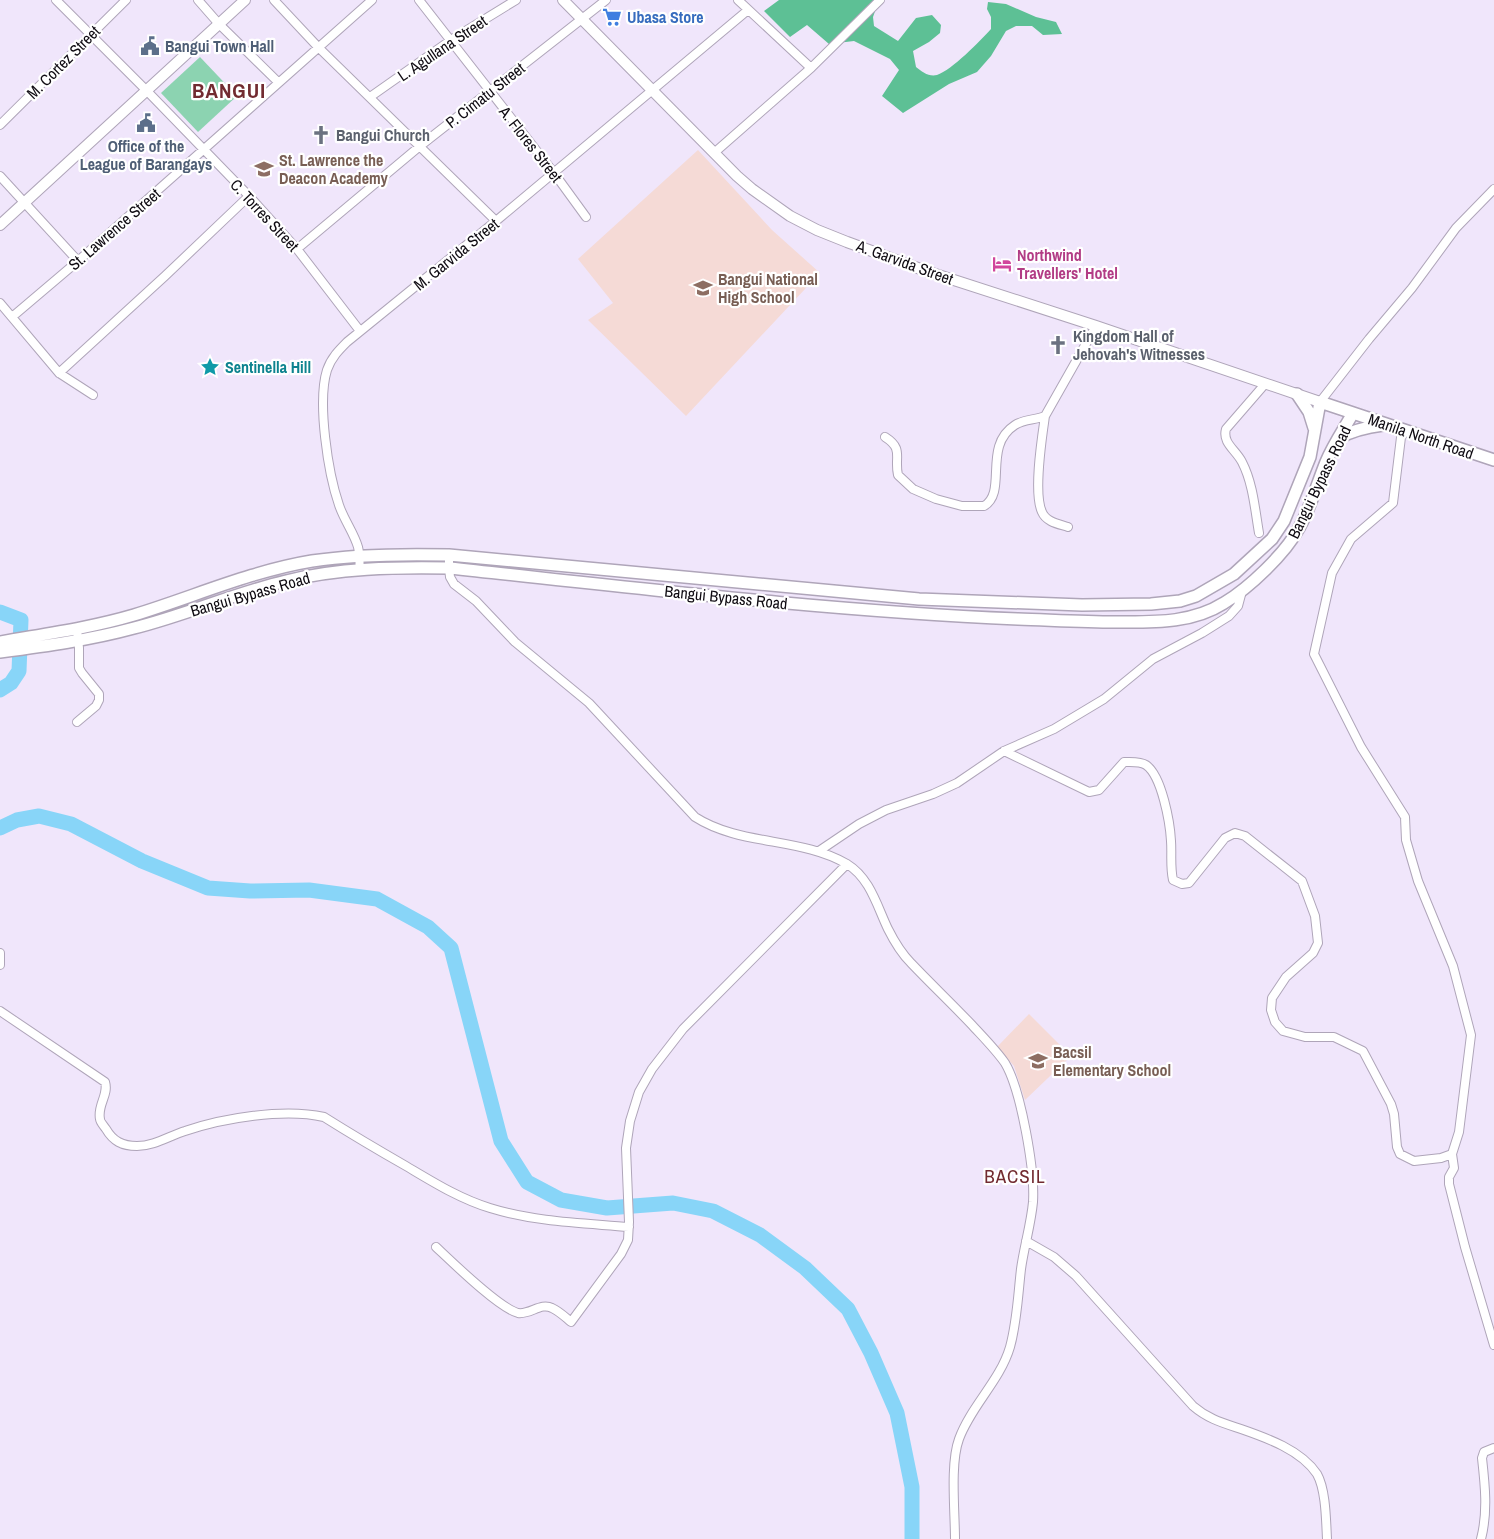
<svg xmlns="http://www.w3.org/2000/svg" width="1494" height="1539" font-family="'Archivo Narrow',sans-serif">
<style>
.education{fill:#f5dad6}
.green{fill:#8cd3b1}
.forest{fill:#5dc095}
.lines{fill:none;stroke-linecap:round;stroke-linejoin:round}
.river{stroke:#88d5f8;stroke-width:15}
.minor-casing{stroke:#afa5b9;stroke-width:10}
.major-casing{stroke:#afa5b9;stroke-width:12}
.highway-casing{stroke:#afa5b9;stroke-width:14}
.minor{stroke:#fff;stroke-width:8}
.major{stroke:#fff;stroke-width:10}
.highway{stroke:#fff;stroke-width:11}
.labels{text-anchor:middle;stroke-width:4.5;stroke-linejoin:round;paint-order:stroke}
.shop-label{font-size:16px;font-weight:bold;fill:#366cbe;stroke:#fff;text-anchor:start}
.service-label{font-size:16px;font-weight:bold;fill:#4e5e75;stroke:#fff;text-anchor:start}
.street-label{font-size:16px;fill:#0f0b12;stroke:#fff}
.worship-label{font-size:16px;font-weight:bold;fill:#5b616d;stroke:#fff;text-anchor:start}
.education-label{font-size:16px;font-weight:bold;fill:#785e54;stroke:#fff;text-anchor:start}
.hotel-label{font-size:16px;font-weight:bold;fill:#b23c85;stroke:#fff;text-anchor:start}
.culture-label{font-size:16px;font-weight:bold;fill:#0d838f;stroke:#fff;text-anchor:start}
.quarter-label{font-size:19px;letter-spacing:1px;fill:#722b31;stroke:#fff}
.district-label{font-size:21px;font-weight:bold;letter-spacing:1px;fill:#722b31;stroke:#fff}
</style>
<rect width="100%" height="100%" fill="#f0e6fb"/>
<path class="education" d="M698 150 772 230 820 273 686 416 588 320 613 303 578 259Z
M1029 1014 1071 1056 1025 1100 1014 1066 997 1047Z"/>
<path class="green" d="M200 57 237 96 198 132 161 93Z"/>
<path class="forest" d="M779 0H879L873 17 874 26 898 41 916 18 932 15 941 25 940 33 929 42 913 51 916 67C922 72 929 77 937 75 952 70 980 41 991 29V17L987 9 988 2 1006 4 1036 17 1056 22 1062 34 1043 35 1032 26H1016L1006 31 991 56 977 72 949 84 903 113 882 96 899 70 890 59 854 41 829 44 807 25 790 37 764 11Z"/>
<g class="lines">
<path class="river" d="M0 612 21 620 19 671 11 683 0 690
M0 828 17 820 39 816 71 824 142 861 208 888 250 891 309 890 377 899 428 927 451 948 501 1141 527 1182 561 1200 607 1208 673 1203 713 1211 760 1235 805 1268 848 1309 871 1353 897 1413 912 1487V1539"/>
<g class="minor-casing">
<path id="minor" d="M56 0 147 91 249 196 297 249 360 331
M198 0 219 24 278 82
M274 0 318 47 496 221
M419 0 554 173 586 217
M738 0 811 68
M370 97 451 40 516 0
M0 125 126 0
M714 153 811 68 880 0
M0 176 78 261
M297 249 420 146 606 0
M0 303 59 373 93 395
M12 317 78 261 372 0
M59 373 165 276 249 196
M1320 402 1369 339 1412 288 1456 228 1494 189
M1045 416C1042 437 1033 493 1042 512 1046 522 1059 524 1068 527
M1402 429 1393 503 1351 539 1332 573 1314 654 1361 747 1405 817 1406 840 1418 881 1453 966 1471 1035 1459 1132 1452 1154 1454 1168 1449 1177V1184L1465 1247 1494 1345
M885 437C904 449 894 457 898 475L913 489 936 499 962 506H984C1008 492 982 446 1015 425 1024 419 1036 420 1045 416L1096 326
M1259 533C1255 510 1253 483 1242 462 1236 450 1222 443 1226 429L1265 384
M449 555V568L450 577 454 584 476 601 515 642 589 703 695 817C740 846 801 837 847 864 870 878 877 906 888 929 894 941 902 954 911 963 931 984 952 1004 972 1025 983 1037 996 1050 1005 1063 1021 1090 1035 1170 1033 1202 1031 1224 1024 1247 1021 1269 1018 1295 1017 1322 1010 1347 1000 1381 971 1406 959 1439 950 1463 955 1512 955 1539
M360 570C359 562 360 555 358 547 354 533 344 520 339 505 328 473 317 402 327 370 331 358 339 350 347 342L496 221 748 10
M77 630 79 648V668L82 673 99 694V700L96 706 77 722
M1004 751 1089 792 1099 790 1124 762C1130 762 1140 761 1146 765 1162 776 1170 823 1171 841 1172 854 1170 866 1173 880L1182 884 1189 883 1225 838 1235 833 1245 836 1302 881 1315 916 1318 943 1313 953 1286 977 1272 998 1271 1010 1275 1022 1283 1031 1305 1037H1334L1363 1051 1391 1104 1394 1114 1397 1147 1400 1154 1414 1161 1441 1158 1452 1154
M819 851 859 824 886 810 933 794 957 783 1004 751 1054 729 1104 699 1153 659 1202 633 1229 616 1238 606 1242 591
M0 953V965
M0 1011 105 1082C109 1095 97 1105 100 1119 100 1122 104 1126 106 1129 113 1141 122 1146 137 1146 154 1146 169 1136 185 1131 223 1118 284 1108 324 1117 351 1134 378 1150 406 1166 433 1182 460 1199 490 1208 535 1222 583 1223 629 1227
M1026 1241 1054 1257 1076 1276 1193 1406C1208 1419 1223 1423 1241 1429 1267 1438 1301 1450 1317 1474 1326 1490 1326 1521 1327 1539
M436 1247C452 1262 499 1308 518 1313 530 1315 541 1302 552 1308 559 1311 565 1317 571 1322L621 1254 628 1240 629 1222 626 1148 630 1121 639 1092 652 1069 683 1029 847 864
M1481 1539C1488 1512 1485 1485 1482 1458L1484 1452 1494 1448"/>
</g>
<g class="major-casing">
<path id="major" d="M563 0 737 176 752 189 790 216 817 230 847 242 926 271 1096 326 1320 402
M0 225 245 0"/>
</g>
<g class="highway-casing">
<path id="highway" d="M1297 394 1309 412 1314 428
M1339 438C1353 430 1367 427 1383 425
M0 642C45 634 90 628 134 615 193 597 251 571 312 561 357 554 404 554 449 555L919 599 1082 605 1151 604 1180 601 1196 596 1234 574 1272 539 1284 521 1310 457 1320 402 1494 460
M0 652C45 646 90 640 134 628 186 615 235 593 286 581 339 568 394 567 449 568 638 588 828 611 1018 619 1050 620 1083 622 1115 622 1152 622 1191 624 1224 603 1249 588 1285 554 1299 528 1311 507 1317 484 1326 462 1333 445 1344 429 1353 413"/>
</g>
<use href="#minor" class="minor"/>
<use href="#major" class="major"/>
<use href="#highway" class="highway"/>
</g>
<defs>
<g id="supermarket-bare" transform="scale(1.5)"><path d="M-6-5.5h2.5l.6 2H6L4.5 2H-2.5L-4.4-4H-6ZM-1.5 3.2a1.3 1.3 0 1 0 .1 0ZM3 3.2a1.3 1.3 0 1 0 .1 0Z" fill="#3f7fe0" stroke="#fff" stroke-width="2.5" paint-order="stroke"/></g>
<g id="civic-bare" transform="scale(1.5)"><path d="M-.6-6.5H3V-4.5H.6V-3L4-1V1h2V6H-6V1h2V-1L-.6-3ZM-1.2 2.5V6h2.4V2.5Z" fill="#5c6f8a" stroke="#fff" stroke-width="2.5" paint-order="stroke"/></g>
<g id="church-bare" transform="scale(1.5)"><path d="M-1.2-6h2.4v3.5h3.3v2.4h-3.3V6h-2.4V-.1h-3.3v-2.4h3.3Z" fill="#6b7280" stroke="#fff" stroke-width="2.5" paint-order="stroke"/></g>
<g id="school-bare" transform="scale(1.5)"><path d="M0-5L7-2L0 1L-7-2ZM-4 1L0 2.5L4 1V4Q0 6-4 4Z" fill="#8d6e63" stroke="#fff" stroke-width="2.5" paint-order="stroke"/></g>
<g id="hotel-bare" transform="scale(1.5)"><path d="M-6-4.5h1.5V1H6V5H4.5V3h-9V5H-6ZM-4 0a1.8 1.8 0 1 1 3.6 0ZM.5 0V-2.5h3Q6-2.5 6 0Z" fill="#d1479c" stroke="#fff" stroke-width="2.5" paint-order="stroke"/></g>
<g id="sight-bare" transform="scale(1.5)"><path d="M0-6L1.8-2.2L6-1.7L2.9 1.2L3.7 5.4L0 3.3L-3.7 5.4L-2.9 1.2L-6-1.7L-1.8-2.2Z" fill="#0f9aa8" stroke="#fff" stroke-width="2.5" paint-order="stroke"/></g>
</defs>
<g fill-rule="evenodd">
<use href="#supermarket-bare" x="612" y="17"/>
<use href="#civic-bare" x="150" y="46"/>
<use href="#civic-bare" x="146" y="123"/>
<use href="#church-bare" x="321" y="135"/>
<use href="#school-bare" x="264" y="169"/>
<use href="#hotel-bare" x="1002" y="264"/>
<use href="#school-bare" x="703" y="288"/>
<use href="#church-bare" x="1058" y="345"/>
<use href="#sight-bare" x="210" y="367"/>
<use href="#school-bare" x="1038" y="1061"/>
</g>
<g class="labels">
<g class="shop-label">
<text x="627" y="23">Ubasa Store</text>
</g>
<g class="service-label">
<text x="165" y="52">Bangui Town Hall</text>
<text x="146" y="152" text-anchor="middle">Office of the<tspan x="146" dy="18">League of Barangays</tspan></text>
</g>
<g class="street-label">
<text transform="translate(442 48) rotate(-34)" y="6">L. Agullana Street</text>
<text transform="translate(63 62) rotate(-45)" y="6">M. Cortez Street</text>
<text transform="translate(485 95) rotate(-38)" y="6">P. Cimatu Street</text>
<text transform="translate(531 144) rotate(52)" y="6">A. Flores Street</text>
<text transform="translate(265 215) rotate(47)" y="6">C. Torres Street</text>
<text transform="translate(114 229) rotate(-41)" y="6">St. Lawrence Street</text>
<text transform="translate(456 254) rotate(-39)" y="6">M. Garvida Street</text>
<text transform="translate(905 262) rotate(20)" y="6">A. Garvida Street</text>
<text transform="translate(1421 436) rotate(19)" y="6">Manila North Road</text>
<text transform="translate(1319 482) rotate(-64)" y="6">Bangui Bypass Road</text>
<text transform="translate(250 594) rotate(-16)" y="6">Bangui Bypass Road</text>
<text transform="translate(726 597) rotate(6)" y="6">Bangui Bypass Road</text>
</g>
<g class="worship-label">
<text x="336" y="141">Bangui Church</text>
<text x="1073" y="342">Kingdom Hall of<tspan x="1073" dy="18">Jehovah's Witnesses</tspan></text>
</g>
<g class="education-label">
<text x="279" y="166">St. Lawrence the<tspan x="279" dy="18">Deacon Academy</tspan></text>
<text x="718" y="285">Bangui National<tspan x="718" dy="18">High School</tspan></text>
<text x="1053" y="1058">Bacsil<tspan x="1053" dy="18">Elementary School</tspan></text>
</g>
<g class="hotel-label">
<text x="1017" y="261">Northwind<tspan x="1017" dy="18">Travellers' Hotel</tspan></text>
</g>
<g class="culture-label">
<text x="225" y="373">Sentinella Hill</text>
</g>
<g class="quarter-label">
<text x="1015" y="1183">BACSIL</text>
</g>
<g class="district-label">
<text x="229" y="98">BANGUI</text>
</g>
</g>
</svg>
